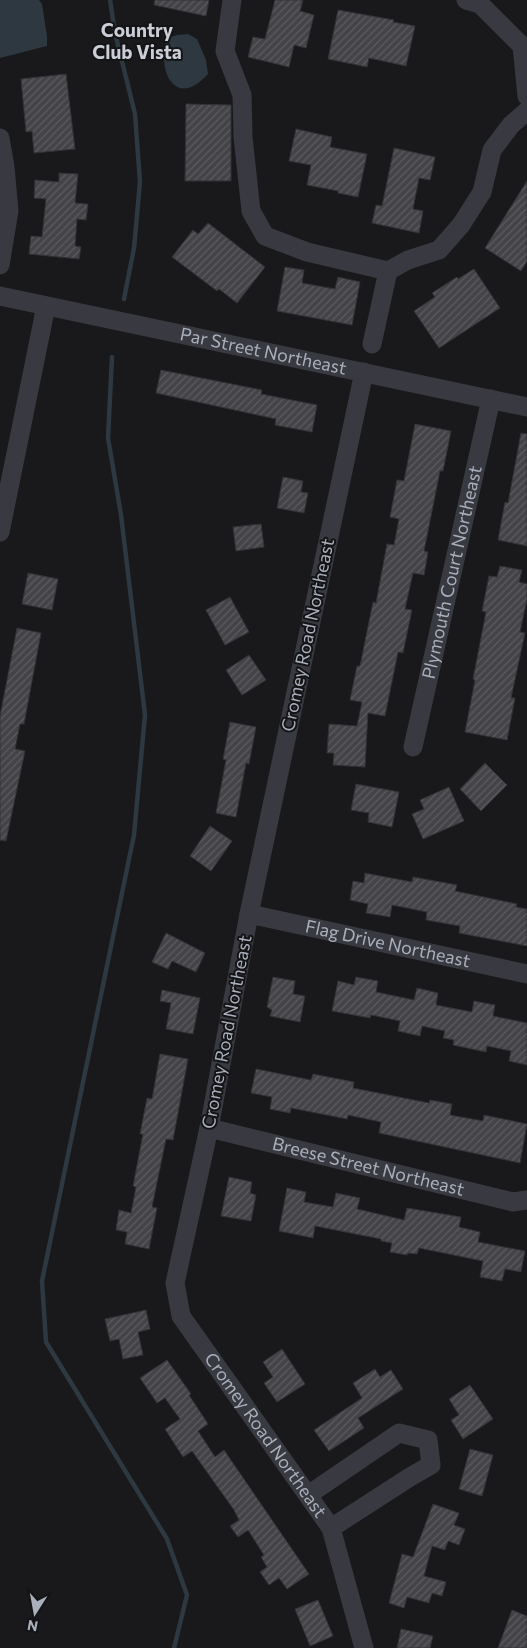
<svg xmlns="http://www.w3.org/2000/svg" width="527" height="1648" font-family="Commissioner,sans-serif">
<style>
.water{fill:#2d3841}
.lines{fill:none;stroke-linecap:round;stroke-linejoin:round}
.stream{stroke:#2d3841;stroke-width:4.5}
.building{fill:url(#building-hatch);stroke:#333237}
.minor{stroke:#393a41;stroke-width:19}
.labels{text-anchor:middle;stroke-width:4;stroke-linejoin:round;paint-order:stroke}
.street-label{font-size:18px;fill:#aaafbc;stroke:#141416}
.neighbourhood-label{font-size:19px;font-weight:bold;fill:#cbced7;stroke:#141416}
</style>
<defs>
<pattern id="building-hatch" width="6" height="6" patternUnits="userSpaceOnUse" patternTransform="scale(1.25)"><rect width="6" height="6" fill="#434348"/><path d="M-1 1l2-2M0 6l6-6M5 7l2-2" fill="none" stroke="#5b5c60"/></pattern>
</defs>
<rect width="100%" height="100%" fill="#19191b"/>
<path class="water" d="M0 0H39L42 4 47 36V46L0 58Z
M188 34 197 39 206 60 208 74C175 111 156 69 167 38L177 35Z"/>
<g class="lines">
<path class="stream" d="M110 0 115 33 135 114 140 182 134 248 124 299
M112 357 108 438 121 515 145 715 134 835 42 1281 46 1342 167 1539 187 1595 174 1648"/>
</g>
<path class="building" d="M155 0H209L206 16 154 5Z
M275 0H303L300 11 314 15 306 48 294 45 289 67 248 57 253 37 265 39Z
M338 10 394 20 393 22 415 26 406 66 369 58 367 67 328 59Z
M66 74 75 149 34 153 32 131 26 132 21 79Z
M186 104 231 105V181H185Z
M296 129 332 137 330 147 367 154 358 197 338 193V191L307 185 311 165 289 161Z
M394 148 435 157 430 180 419 178 413 209 423 211 419 233 372 223 376 205 382 206Z
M59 173 78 174 75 203 88 204 86 220 77 219 75 246 81 247 79 259 29 254 31 236 42 237 46 199 34 198 35 180 59 182Z
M527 181V261L521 271 485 248Z
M208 223 265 267 237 303 219 289 217 291 172 257 193 230 198 234Z
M285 267 304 270 302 283 335 289 338 277 360 282 352 325 277 311Z
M474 269 500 308 439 348 414 311 435 297 432 293 457 277 458 279Z
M161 370 262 390 261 394 317 405 312 432 275 425 276 419 156 393Z
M415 424 451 431 443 471H440L424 551 428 552 424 575 413 573 405 609 412 610 403 653 398 652 385 716 368 713 365 767 333 765 334 753H327L329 724 357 726 362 702 350 700 357 666H360L373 602 376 603 387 544 394 545 399 519 390 517 397 480 404 481Z
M521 433 527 434V546L498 540 505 502 508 503Z
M283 477 303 481 301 492 308 493 304 513 277 508Z
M261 524 264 547 236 551 233 527Z
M500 566 522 570 519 582 527 584V599L520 632 525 633 511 698H515L507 740 465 732 475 680 473 679 486 612 482 611 489 576 497 577Z
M28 573 58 579 52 610 22 604Z
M230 597 249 632 225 645 206 610Z
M17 628 41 633 24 724H20L15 749 25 751 6 841 0 840V716Z
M249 655 266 680 242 695 226 670Z
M230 722 256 727 249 764 246 763 236 817 216 813 226 760 223 759Z
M485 763 507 785 481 811 460 789Z
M356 784 399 792 392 827 368 822 369 813 351 810Z
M449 787 464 821 423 839 412 814 424 809 420 800Z
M210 826 232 841 211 871 190 856Z
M365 873 412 882 413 877 457 885 455 891 517 904 516 907 527 909V946L459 933 460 926 426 920 427 912 392 905 390 917 366 913 368 904 350 900 353 881 364 883Z
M166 933 205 953 196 972 172 961 168 969 152 962Z
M273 977 295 981 293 994 305 996 300 1022 270 1016 272 1010 267 1007Z
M356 977 378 981 376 992 414 1000 417 988 438 993 436 1005 472 1012 474 1001 495 1005 493 1016 527 1023V1065L509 1061 511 1051 487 1046 486 1052 453 1045 454 1040 443 1038 445 1031 422 1026 420 1036 398 1031 400 1021 371 1015 370 1018 332 1011 338 981 354 985Z
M162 990 200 998 193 1034 166 1029 171 1003 160 1001Z
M160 1054 188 1059 173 1140 166 1139 152 1207 157 1208 149 1249 125 1244 127 1232 116 1230 119 1210 131 1213 136 1187 133 1186 143 1134H140L147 1098 152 1099Z
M256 1069 311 1080 313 1074 354 1082 353 1088 429 1103 430 1100 452 1104 450 1115 483 1121 484 1115 527 1124 520 1163 379 1133 381 1122 348 1115 347 1119 291 1108 290 1113 270 1109 272 1097 251 1093Z
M229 1177 252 1182 250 1193 256 1195 251 1221 221 1216Z
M287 1188 306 1192 304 1202 333 1207 336 1193 360 1198 357 1209 404 1220 407 1208 461 1217 459 1227 480 1232 478 1242 525 1251 521 1272 505 1269 502 1281 480 1277 483 1261 419 1248 417 1254 408 1253 407 1255 390 1252 392 1243 381 1241V1239L315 1226 313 1238 279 1231Z
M146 1310 150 1329 138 1332 143 1355 123 1359 119 1339 110 1341 105 1319Z
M282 1349 305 1384 277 1402 264 1383 273 1377 263 1362Z
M167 1360 191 1394 189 1395 208 1424 198 1431 215 1457 224 1450 309 1574 287 1589 279 1578 269 1585 260 1572 267 1567 261 1557 264 1555 248 1530 238 1537 230 1526 239 1520 234 1510 192 1451 183 1457 165 1429 180 1419 165 1398 157 1403 140 1378Z
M375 1369 380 1377 391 1370 403 1389 358 1418 364 1428 329 1451 314 1430 362 1398 353 1383Z
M470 1385 493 1419 463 1439 451 1420 459 1415 449 1399Z
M470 1449 493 1455 482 1496 459 1489Z
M433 1504 459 1513 454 1525 465 1529 459 1545 448 1541 445 1550 432 1546 424 1576 446 1582 442 1596 432 1593 429 1603 407 1597 404 1608 389 1603 402 1554 413 1557Z
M318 1600 333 1636 310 1646 295 1609Z
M512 1610 527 1616V1648H498Z
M401 1629 433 1636 430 1648H397Z"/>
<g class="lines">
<g class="minor">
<path d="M232 0 225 51 242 95 243 137 251 211 265 236 307 252 388 271 408 260 439 250 461 225 482 192 492 150 511 125 527 111"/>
<path d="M466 0 480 4 522 46 527 96"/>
<path d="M0 138 5 167 9 211 0 265"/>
<path id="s1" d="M0 296 527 407"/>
<path d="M372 344 388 271"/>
<path id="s2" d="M364 372 249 914 209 1128 175 1283 181 1316 331 1528 364 1648"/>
<path d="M0 532 46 306"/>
<path id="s3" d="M413 747 491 399"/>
<path id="s4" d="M249 914 527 974"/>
<path id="s5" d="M209 1128 513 1202 527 1200"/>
<path d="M308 1495 399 1433 428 1440 431 1465 410 1477 331 1528"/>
</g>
</g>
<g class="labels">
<g class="street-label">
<text dy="6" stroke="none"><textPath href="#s1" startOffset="269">Par Street Northeast</textPath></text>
<text dy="6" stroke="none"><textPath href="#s3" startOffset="179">Plymouth Court Northeast</textPath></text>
<text transform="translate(308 635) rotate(-78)" y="6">Cromey Road Northeast</text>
<text dy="6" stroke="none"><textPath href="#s4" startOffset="142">Flag Drive Northeast</textPath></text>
<text transform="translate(227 1032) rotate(-79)" y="6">Cromey Road Northeast</text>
<text dy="6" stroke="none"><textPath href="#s5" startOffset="164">Breese Street Northeast</textPath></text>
<text dy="6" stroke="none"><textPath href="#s2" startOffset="1110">Cromey Road Northeast</textPath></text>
</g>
<g class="neighbourhood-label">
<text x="137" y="37">Country<tspan x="137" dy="22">Club Vista</tspan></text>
</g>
</g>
<g transform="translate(35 1613) rotate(191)" stroke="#141416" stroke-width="4" paint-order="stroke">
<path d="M0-4L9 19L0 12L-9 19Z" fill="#aaafbc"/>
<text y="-8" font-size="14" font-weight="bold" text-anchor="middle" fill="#aaafbc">N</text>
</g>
</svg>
